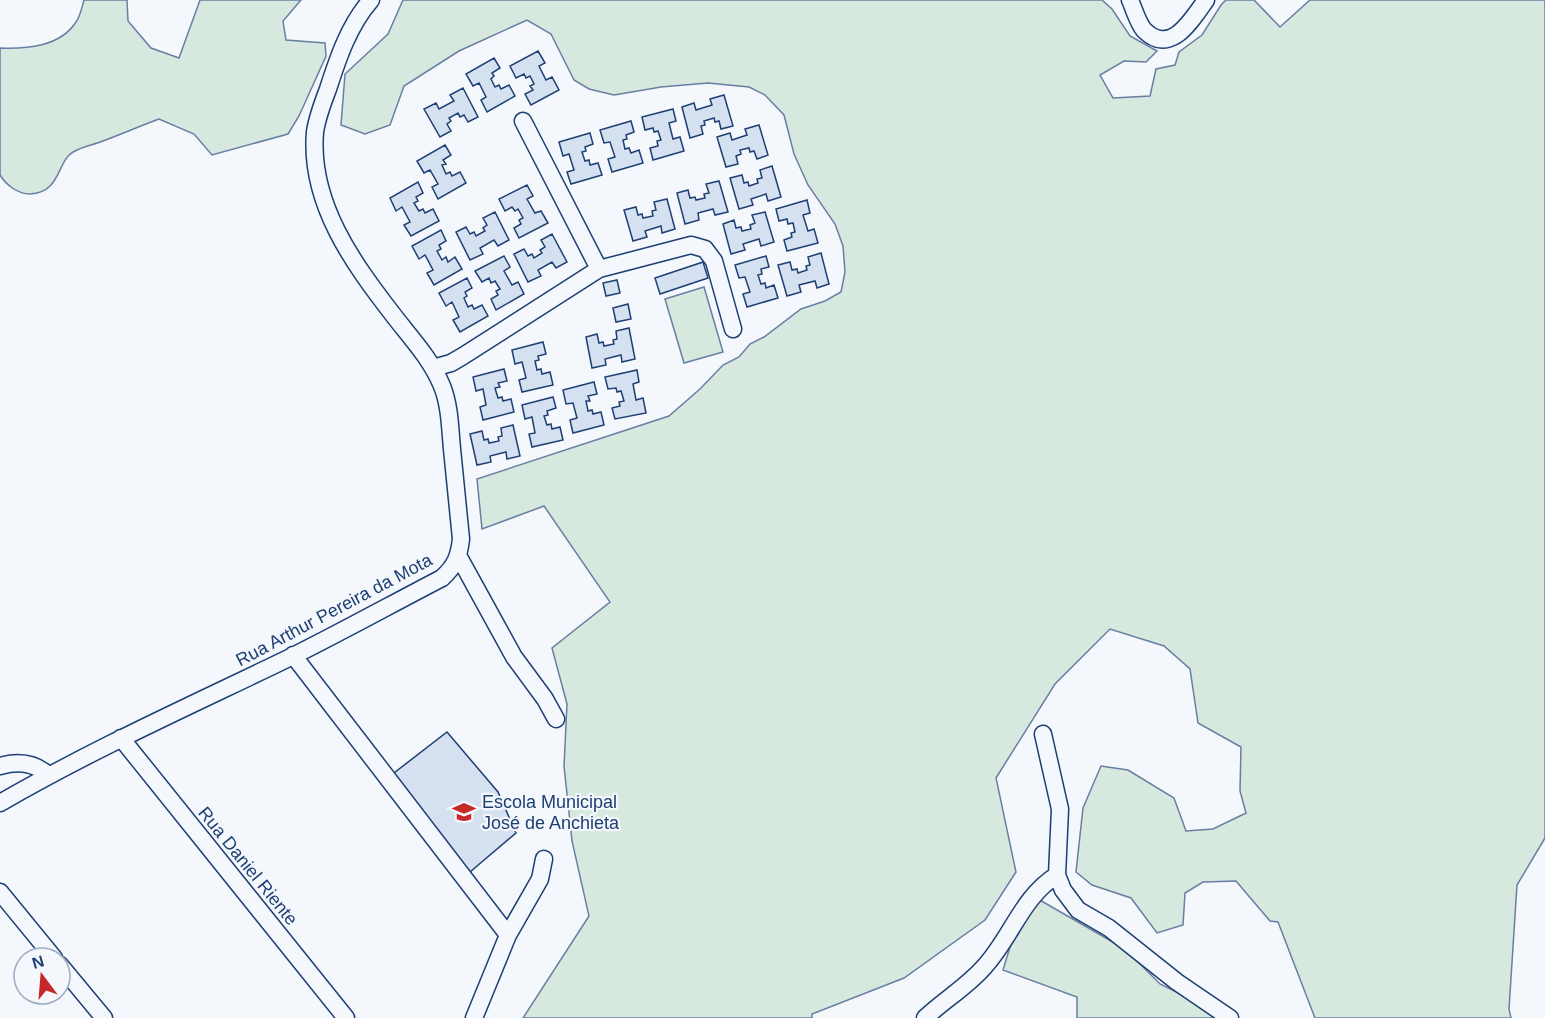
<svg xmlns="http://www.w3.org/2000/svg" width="1545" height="1018" font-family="Arial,sans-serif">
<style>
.green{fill:#d7e8df;stroke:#687fa3;stroke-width:1.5}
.building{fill:#d5e0f0;stroke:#1d3f73;stroke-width:1.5}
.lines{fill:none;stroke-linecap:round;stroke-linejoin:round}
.minor-casing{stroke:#1d3f73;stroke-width:19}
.minor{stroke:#f4f7fb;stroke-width:16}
.labels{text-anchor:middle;stroke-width:4.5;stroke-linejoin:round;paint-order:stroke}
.street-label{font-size:18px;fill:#1d3f73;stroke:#f4f7fb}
.poi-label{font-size:18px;fill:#1d3f73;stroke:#f4f7fb;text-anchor:start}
</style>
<rect width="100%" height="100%" fill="#f4f7fb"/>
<path class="green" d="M84 0H127L128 21 151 48 179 58 200 0H301L283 21 286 40 325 43 326 56 299 116 288 134 212 155 194 134 159 119C140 126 122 134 103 141 93 145 83 146 73 152 57 161 61 193 30 194 18 194 6 185 0 175V48C26 49 60 47 76 22 80 17 82 7 84 0Z
M403 0H1102L1112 9 1130 36 1157 51 1146 62 1124 61 1100 75 1113 98 1150 96 1156 69 1175 65 1179 52 1202 35 1221 5 1226 0H1254L1280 27 1310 0H1545V838L1517 885 1509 1009 1511 1018H1315L1278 922 1270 921 1236 881 1203 882 1185 893 1183 925 1157 933 1131 898 1092 885 1076 872 1083 808 1101 766 1128 770 1174 798 1186 831 1213 829 1246 813 1240 791 1241 747 1198 723 1190 669 1164 646 1110 629 1055 684 996 778 1016 872 985 920 904 978 812 1014V1018H523L589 916 572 841 564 766 567 704 552 648 610 602 544 506 482 529 477 479 669 416 701 388 723 365 739 357 750 344 764 337 801 309 825 301 841 292 845 272 843 246 835 224 808 185 794 154 784 115 765 95 749 87 708 83 661 87 614 95 589 89 574 80 551 34 527 20 459 51 404 86 390 125 365 134 341 125 345 74 388 34Z
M704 287 723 352 684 363 665 299Z
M1038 899 1125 949 1160 984 1213 1010 1221 1018H1077V997L1003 970 1016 927Z"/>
<path class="building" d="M538 51 545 63 539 66 546 80 552 77 559 90 531 105 525 94 533 90 530 86 534 84 530 76 526 78 524 74 516 78 510 66Z
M494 58 500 68 492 73 494 76 491 79 495 87 499 85 501 89 509 85 515 96 487 112 481 100 486 97 479 83 473 86 466 74Z
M463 88 478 117 468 122 464 115 460 117 458 113 449 118 451 121 447 124 451 131 440 137 424 109 436 103 439 109 454 101 450 95Z
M724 95 733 126 721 129 719 121 715 122 714 118 704 121 705 125 701 126 703 134 690 138 682 107 694 103 696 110 712 105 710 99Z
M673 109 676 121 669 123 673 139 680 137 684 151 653 160 650 148 658 146 657 141 661 140 658 131 654 132 653 128 645 130 642 117Z
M631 121 634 132 626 135 627 139 623 140 625 149 629 148 631 153 639 150 643 163 612 172 608 159 615 157 610 142 604 143 600 130Z
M759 125 768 155 757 159 754 151 750 152 749 148 740 150 741 154 736 156 738 164 726 167 717 137 730 133 732 140 747 135 745 129Z
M590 133 593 144 585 147 586 151 582 152 585 161 589 160 590 165 598 163 602 175 571 184 567 172 574 170 569 154 563 156 559 142Z
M445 145 451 155 443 160 446 164 442 165 446 174 450 172 452 176 460 172 466 183 438 199 432 187 438 184 430 170 424 173 417 161Z
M772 166 781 197 768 201 766 194 751 199 753 205 739 209 730 178 742 175 744 183 748 182 749 186 758 183 757 179 762 178 760 170Z
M719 181 728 212 715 215 713 209 698 213 699 220 685 224 677 193 688 190 690 198 695 197 696 200 705 198 704 194 709 193 706 184Z
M418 182 423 193 416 197 418 201 414 203 419 211 423 209 425 213 433 209 439 221 411 236 404 225 410 222 402 207 396 211 390 198Z
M527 185 533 196 527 199 535 213 541 211 548 223 519 238 514 228 521 224 519 220 523 218 518 209 515 211 512 207 505 211 499 199Z
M667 199 675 229 662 233 661 226 645 231 647 237 633 241 624 210 636 207 638 215 642 214 643 218 653 216 652 211 656 210 654 202Z
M807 200 810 213 803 215 808 231 814 229 818 243 787 251 784 240 792 237 791 233 795 232 793 223 788 224 787 219 779 221 776 209Z
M495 212 509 240 498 246 494 240 480 248 483 254 470 260 456 232 466 227 470 234 474 232 476 236 485 231 483 228 487 225 483 218Z
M765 212 774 242 761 246 759 239 743 244 745 250 731 254 723 224 734 220 736 228 741 227 742 231 751 229 750 225 755 223 752 215Z
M441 230 446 241 439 245 441 249 437 251 442 260 446 257 448 262 455 257 462 269 434 285 427 273 433 270 425 255 419 259 412 246Z
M552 234 567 262 556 268 552 262 538 270 541 276 528 282 514 254 524 249 528 256 532 254 534 258 542 253 540 250 545 247 541 240Z
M821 253 829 284 817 288 815 281 799 285 801 292 787 296 778 265 790 262 792 270 797 269 798 273 807 270 806 266 810 265 808 257Z
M504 256 510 267 504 271 512 285 518 282 524 294 496 310 491 299 498 295 496 291 500 289 495 281 491 283 489 278 482 282 475 271Z
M766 256 769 267 761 269 762 274 758 275 761 284 765 283 766 288 774 285 778 298 747 307 743 294 750 292 745 277 739 278 735 265Z
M703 262 708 278 660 294 655 278Z
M467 278 472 288 465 292 467 296 464 298 468 307 472 305 474 309 482 305 488 316 460 332 453 320 459 317 452 302 446 306 439 293Z
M617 280 620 293 606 296 603 283Z
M628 304 631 319 616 322 613 308Z
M629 328 635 359 622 362 621 355 605 359 606 365 592 368 586 337 597 334 599 343 603 342 604 346 614 344 613 340 617 339 616 331Z
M543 342 546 354 538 356 539 360 535 361 537 370 541 369 542 374 550 372 553 385 522 392 519 380 526 378 522 362 515 364 512 350Z
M504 369 507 381 498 383 500 387 495 388 498 398 502 397 503 401 511 399 514 412 483 420 480 407 486 405 483 389 476 391 473 377Z
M637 370 639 382 633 384 636 400 643 398 646 413 615 419 612 408 620 406 619 402 624 401 621 391 617 392 616 388 608 389 605 377Z
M594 382 597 394 588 396 590 401H586L588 411 592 410 593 414 601 412 604 425 573 433 570 420 577 418 573 403 566 404 563 390Z
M553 397 556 408 547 411 548 415 544 416 547 425 551 424 552 429 560 427 563 440 532 447 529 434 535 433 532 417 525 419 522 405Z
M513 425 520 456 507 459 506 452 490 456 491 462 477 465 470 434 482 431 484 440 488 439 489 443 499 441 498 437 502 436 501 428Z
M447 732 498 792 516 833 470 872 390 776Z"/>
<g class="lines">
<g class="minor-casing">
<path id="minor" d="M1130 0C1134 9 1138 23 1144 30 1171 57 1192 19 1206 0
M523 121 599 269
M433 368 451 363 463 356 599 269 691 245 705 249 714 261 733 329
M459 557 514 657 545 699 556 719
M293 655 508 935
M1043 734 1060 809 1057 875 1063 890 1078 910 1109 928 1177 982 1230 1018
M121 738 346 1018
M0 766C18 761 34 762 48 775
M0 803C95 748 194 704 293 656 343 631 392 604 442 578 455 566 459 557 461 539 458 509 455 479 452 449 450 428 450 406 442 386 431 359 411 338 394 316 353 263 309 203 315 132 317 118 323 102 328 89 338 58 349 25 371 0
M0 892 54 958
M60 965 104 1018
M474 1018 508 935 540 879 544 859
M925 1018C944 1000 968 986 985 966 1012 936 1022 897 1057 875"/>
</g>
<use href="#minor" class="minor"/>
</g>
<defs>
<g id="school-bare" transform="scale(1.8)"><path d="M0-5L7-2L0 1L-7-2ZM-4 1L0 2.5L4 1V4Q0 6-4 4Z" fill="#c62828" stroke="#f4f7fb" stroke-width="2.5" paint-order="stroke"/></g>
</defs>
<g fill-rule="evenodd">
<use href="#school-bare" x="464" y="812"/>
</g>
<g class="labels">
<g class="street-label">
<text transform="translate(334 610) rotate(-28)" y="6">Rua Arthur Pereira da Mota</text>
<text transform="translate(248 866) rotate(51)" y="6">Rua Daniel Riente</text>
</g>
<g class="poi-label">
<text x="482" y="808">Escola Municipal<tspan x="482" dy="21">José de Anchieta</tspan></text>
</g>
</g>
<g transform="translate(42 976) rotate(344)"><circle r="28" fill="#f4f7fb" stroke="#9eadc5" stroke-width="1.5"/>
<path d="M0-4.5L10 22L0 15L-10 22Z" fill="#c62828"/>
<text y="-9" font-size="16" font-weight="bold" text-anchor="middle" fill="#1d3f73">N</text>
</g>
</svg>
